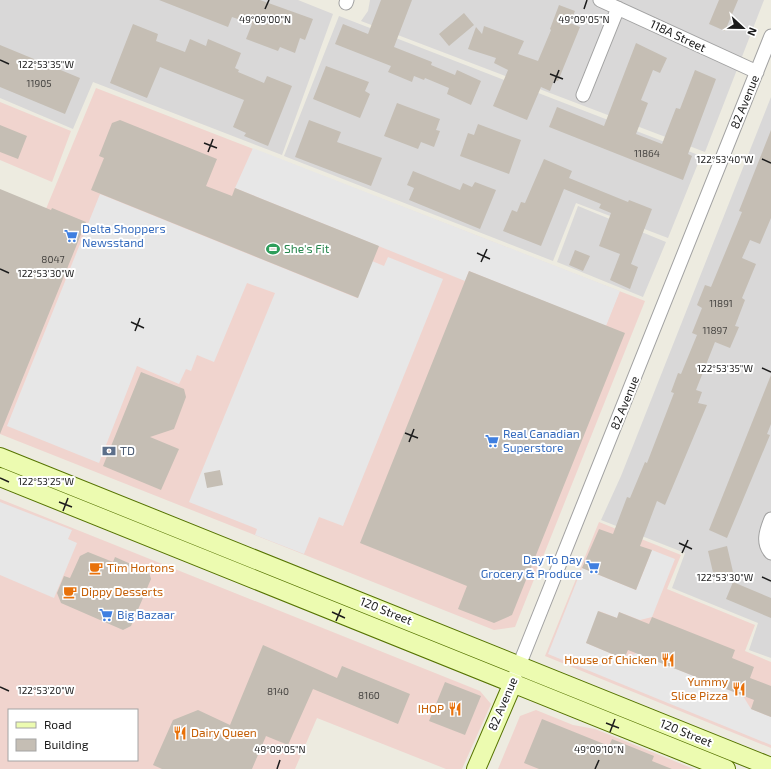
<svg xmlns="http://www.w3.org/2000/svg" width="771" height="769" font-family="'Exo 2',sans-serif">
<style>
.residential{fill:#d9d8d8}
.commercial{fill:#f0d4ce;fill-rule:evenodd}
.parking{fill:#e7e7e7}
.building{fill:#c5beb4}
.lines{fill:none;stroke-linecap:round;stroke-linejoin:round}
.street-casing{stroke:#a2a2a2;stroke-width:15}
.secondary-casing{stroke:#567401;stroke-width:20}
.street{stroke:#fff;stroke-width:13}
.secondary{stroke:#ecfbb0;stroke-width:18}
.ticks{fill:none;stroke:#1b1b1b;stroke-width:1.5}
.labels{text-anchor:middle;stroke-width:4;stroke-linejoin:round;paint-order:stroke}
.number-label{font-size:10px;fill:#464441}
.street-label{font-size:12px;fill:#1b1b1b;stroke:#fff}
.shop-label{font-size:12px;fill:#366cbe;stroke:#fff;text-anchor:start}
.leisure-label{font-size:12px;fill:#27864d;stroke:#fff;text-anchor:start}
.service-label{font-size:12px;fill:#4e5e75;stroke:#fff;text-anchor:start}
.food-label{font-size:12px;fill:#c56008;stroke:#fff;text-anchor:start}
.ticks-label{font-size:10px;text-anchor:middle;fill:#1b1b1b;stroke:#fff;stroke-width:4;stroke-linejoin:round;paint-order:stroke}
</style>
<rect width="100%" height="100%" fill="#edebe0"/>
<path class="residential" d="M0 0H298L333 14 282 155 93 82 73 129 0 98Z
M370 0H764L705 152 361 21 368 11Z
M339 16 701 156 668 238 576 203 553 261 284 156Z
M771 97V658L749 650 758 623 672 588 685 553 601 520 621 476Z
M578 206 666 242 643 297 557 262Z"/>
<path class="commercial" d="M96 88 645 301 515 627 494 630 0 434V320Z
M0 102 71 131 52 182 0 160Z
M0 499 480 691 491 704 462 769H446L317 718 295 769H0ZM9 710H137V760H9Z
M599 522 681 555 667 589 755 625 745 651 771 662V748L545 656Z
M536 710 573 725 595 729 694 769H498L520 716Z"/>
<path class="parking" d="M253 148 620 291 606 326 469 271 465 281 235 188Z
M100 194 357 298 372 261 384 266 388 257 443 279 343 526 319 517 304 554 255 535 257 529 189 502 275 293 247 283 214 362 197 355 191 371 186 369 179 384 137 366 99 463 7 426Z
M0 502 72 530 68 539 77 543 54 598 0 575Z
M652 550 675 559 652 617 640 620 619 612 617 618 599 611 586 643 624 659 637 653 743 696 751 709 771 717V745L548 654 582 568 636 590Z"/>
<path class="building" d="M159 0H260L313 19 305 40 300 38 295 53 280 47 278 51 246 39 252 24 232 17 228 27Z
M381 0H412L394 47 432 62 431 65 455 75 457 70 481 81 471 105 447 94 449 88 425 78 424 80 414 76 412 82 388 72 391 66 335 44 343 24 368 34Z
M719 0H738L725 31 709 24Z
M559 5 575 11 570 23 580 27 558 81 554 80 550 91 541 87 527 120 493 106 508 70 494 63 496 58 468 49 476 27 482 34 484 26 524 41 518 54 538 61 551 30 550 29Z
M464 13 474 25 449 46 439 34Z
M133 24 158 34 156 41 185 52 190 39 206 46 208 39 241 53 235 68 239 70 238 72 264 83 267 76 292 86 268 146 244 136 246 133 233 127 244 100 160 67 147 98 110 83Z
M636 43 667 58 660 73 653 70 641 100 648 103 636 134 662 144 676 108 680 109 695 70 716 79 688 154 692 156 683 180 549 127 557 107 604 126Z
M0 45 80 78 65 114 0 87Z
M326 66 369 82 365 91 370 94 360 118 313 99Z
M397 103 440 119 436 130 440 131 434 147 421 142 418 149 384 136Z
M120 120 217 159 206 186 232 196 235 188 379 246 358 298 91 190 104 158 99 156 112 123Z
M309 120 341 132 337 142 382 158 371 186 295 157Z
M478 124 521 140 509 174 460 156 468 133 474 135Z
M0 125 27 136 18 159 0 152Z
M771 130V218L760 244 750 240 742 258 756 264 742 298 745 300 735 326 739 327 730 348 715 342 696 390 702 392 698 403 707 405 665 505 657 501 640 546 652 550 636 590 582 568 599 529 613 534 627 497 630 498 645 462 647 463 674 393 671 392 678 373 681 374 697 335 692 333 702 308 697 305 705 285 711 287 742 212 739 211Z
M544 159 572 171 569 178 628 202 629 200 652 209 631 264 638 267 630 289 610 280 620 254 599 246 611 213 599 208 601 204 564 189 541 246 503 231 512 210 517 212 521 202 525 203Z
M413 171 460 190 463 183 472 187 475 182 496 190 480 229 409 200 414 188 407 185Z
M0 189 51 210 52 208 86 222 0 434Z
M575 250 590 256 583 271 569 265Z
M469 271 625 333 512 615 494 623 458 609 467 586 360 543Z
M141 372 184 389 186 397 174 429 150 437 179 449 161 490 103 466Z
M771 375V424L767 434 770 435 727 538 709 530Z
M220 470 223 485 207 488 204 473Z
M727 546 734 576 715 581 708 551Z
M88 552 113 562 115 557 149 572 151 579 131 626 123 630 61 603 57 593 64 576 70 578 80 556Z
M733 582 771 598V618L726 599Z
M598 611 617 618 619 612 649 624 652 617 735 650 732 658 754 667 750 678 771 686V717L751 709 754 700 628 650 624 659 586 643Z
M263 645 337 678 342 666 410 694 398 724 313 689 288 745 266 736 252 769H162L153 765 173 720 198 710 230 725Z
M445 682 481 696 465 735 429 721Z
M542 719 609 746 612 739 654 756 652 761 672 769H539L524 763Z"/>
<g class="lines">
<g class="street-casing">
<path id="street" d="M600 0 757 72
M346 3 347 0
M583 95 618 8
M771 519C766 531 762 543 771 553
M516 673 771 36"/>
</g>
<g class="secondary-casing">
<path id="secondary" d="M0 457 771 767
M0 477 726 769
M476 769 513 683"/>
</g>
<use href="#street" class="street"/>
<use href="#secondary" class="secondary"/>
</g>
<path class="ticks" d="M265 9 269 0M584 9 587 0M0 60 9 64M550 74 563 79M554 83 559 70M204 143 217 148M208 152 213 139M762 159 771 163M477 253 490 259M481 262 487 249M0 269 9 273M131 322 144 328M135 331 140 318M762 368 771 372M405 433 418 438M409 442 414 429M0 478 9 482M59 502 72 507M63 511 68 498M679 543 692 549M682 553 688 540M762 577 771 581M332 612 345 618M336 621 341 609M0 687 9 691M606 723 619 728M610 732 615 719M277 769 280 760M595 769 599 760"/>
<defs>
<g id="supermarket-bare" transform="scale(1.08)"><path d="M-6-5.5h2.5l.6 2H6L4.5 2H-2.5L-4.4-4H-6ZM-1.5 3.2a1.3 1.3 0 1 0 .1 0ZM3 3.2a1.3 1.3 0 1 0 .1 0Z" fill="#3f7fe0" stroke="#fff" stroke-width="2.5" paint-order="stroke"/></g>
<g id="stadium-bare" transform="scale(1.08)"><path d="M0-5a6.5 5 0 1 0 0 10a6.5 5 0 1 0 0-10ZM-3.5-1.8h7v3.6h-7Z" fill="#2e9e5b" stroke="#fff" stroke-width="2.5" paint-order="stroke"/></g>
<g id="bank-bare" transform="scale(1.08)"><path d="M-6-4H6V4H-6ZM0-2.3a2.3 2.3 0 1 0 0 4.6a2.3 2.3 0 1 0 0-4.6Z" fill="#5c6f8a" stroke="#fff" stroke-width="2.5" paint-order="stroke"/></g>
<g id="cafe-bare" transform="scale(1.08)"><path d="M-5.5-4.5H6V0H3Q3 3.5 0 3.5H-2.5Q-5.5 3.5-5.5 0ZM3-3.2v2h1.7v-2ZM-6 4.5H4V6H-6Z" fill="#e8710a" stroke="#fff" stroke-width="2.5" paint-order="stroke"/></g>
<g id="restaurant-bare" transform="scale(1.08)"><path d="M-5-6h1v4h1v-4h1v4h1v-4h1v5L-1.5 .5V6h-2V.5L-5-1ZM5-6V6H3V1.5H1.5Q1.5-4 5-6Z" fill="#e8710a" stroke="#fff" stroke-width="2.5" paint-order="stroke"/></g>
</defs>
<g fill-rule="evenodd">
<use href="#supermarket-bare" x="71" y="236"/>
<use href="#stadium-bare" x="273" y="249"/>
<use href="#supermarket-bare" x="492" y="441"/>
<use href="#bank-bare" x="109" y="451"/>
<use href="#supermarket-bare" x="593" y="567"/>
<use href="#cafe-bare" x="96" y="568"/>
<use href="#cafe-bare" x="70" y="592"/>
<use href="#supermarket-bare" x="106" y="615"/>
<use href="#restaurant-bare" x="668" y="660"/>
<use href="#restaurant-bare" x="739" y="689"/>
<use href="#restaurant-bare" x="455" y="709"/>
<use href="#restaurant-bare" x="180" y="733"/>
</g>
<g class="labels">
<g class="number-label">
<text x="39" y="87">11905</text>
<text x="647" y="157">11864</text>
<text x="53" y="263">8047</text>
<text x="721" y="307">11891</text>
<text x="715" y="334">11897</text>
<text x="278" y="695">8140</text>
<text x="369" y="699">8160</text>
</g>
<g class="street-label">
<text transform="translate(678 36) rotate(25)" y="4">118A Street</text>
<text transform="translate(745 102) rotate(-68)" y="4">82 Avenue</text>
<text transform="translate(625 403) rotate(-68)" y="4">82 Avenue</text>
<text transform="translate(386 611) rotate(22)" y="4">120 Street</text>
<text transform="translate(503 704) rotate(-67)" y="4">82 Avenue</text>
<text transform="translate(686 733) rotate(22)" y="4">120 Street</text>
</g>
<g class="shop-label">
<text x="82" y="233">Delta Shoppers<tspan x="82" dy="14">Newsstand</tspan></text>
<text x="503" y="438">Real Canadian<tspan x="503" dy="14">Superstore</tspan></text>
<text x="582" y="564" text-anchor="end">Day To Day<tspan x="582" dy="14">Grocery &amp; Produce</tspan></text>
<text x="117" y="619">Big Bazaar</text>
</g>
<g class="leisure-label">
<text x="284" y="253">She's Fit</text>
</g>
<g class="service-label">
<text x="120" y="455">TD</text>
</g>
<g class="food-label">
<text x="107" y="572">Tim Hortons</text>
<text x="81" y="596">Dippy Desserts</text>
<text x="657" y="664" text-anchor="end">House of Chicken</text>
<text x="728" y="686" text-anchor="end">Yummy<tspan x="728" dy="14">Slice Pizza</tspan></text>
<text x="444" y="713" text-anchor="end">IHOP</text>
<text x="191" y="737">Dairy Queen</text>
</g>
</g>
<g class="ticks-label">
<text x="265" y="23">49°09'00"N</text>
<text x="584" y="23">49°09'05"N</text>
<text x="46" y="68">122°53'35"W</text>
<text x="725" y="163">122°53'40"W</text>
<text x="46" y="277">122°53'30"W</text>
<text x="725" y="372">122°53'35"W</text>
<text x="46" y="485">122°53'25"W</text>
<text x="725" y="581">122°53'30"W</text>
<text x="46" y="694">122°53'20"W</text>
<text x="280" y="753">49°09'05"N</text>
<text x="599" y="753">49°09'10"N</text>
</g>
<rect x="8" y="709" width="130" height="52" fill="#ffffff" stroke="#a4a4a4"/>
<rect x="16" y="722" width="20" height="6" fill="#ecfbb0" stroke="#a4a4a4"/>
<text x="44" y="729" font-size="12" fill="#1b1b1b">Road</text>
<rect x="16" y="739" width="20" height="12" fill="#c5beb4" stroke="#a4a4a4"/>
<text x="44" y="749" font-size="12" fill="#1b1b1b">Building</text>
<g transform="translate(743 28) rotate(112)" stroke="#ffffff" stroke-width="3" paint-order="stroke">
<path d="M0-3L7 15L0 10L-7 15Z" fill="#1b1b1b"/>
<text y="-6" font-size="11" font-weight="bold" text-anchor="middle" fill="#1b1b1b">N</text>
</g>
</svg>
